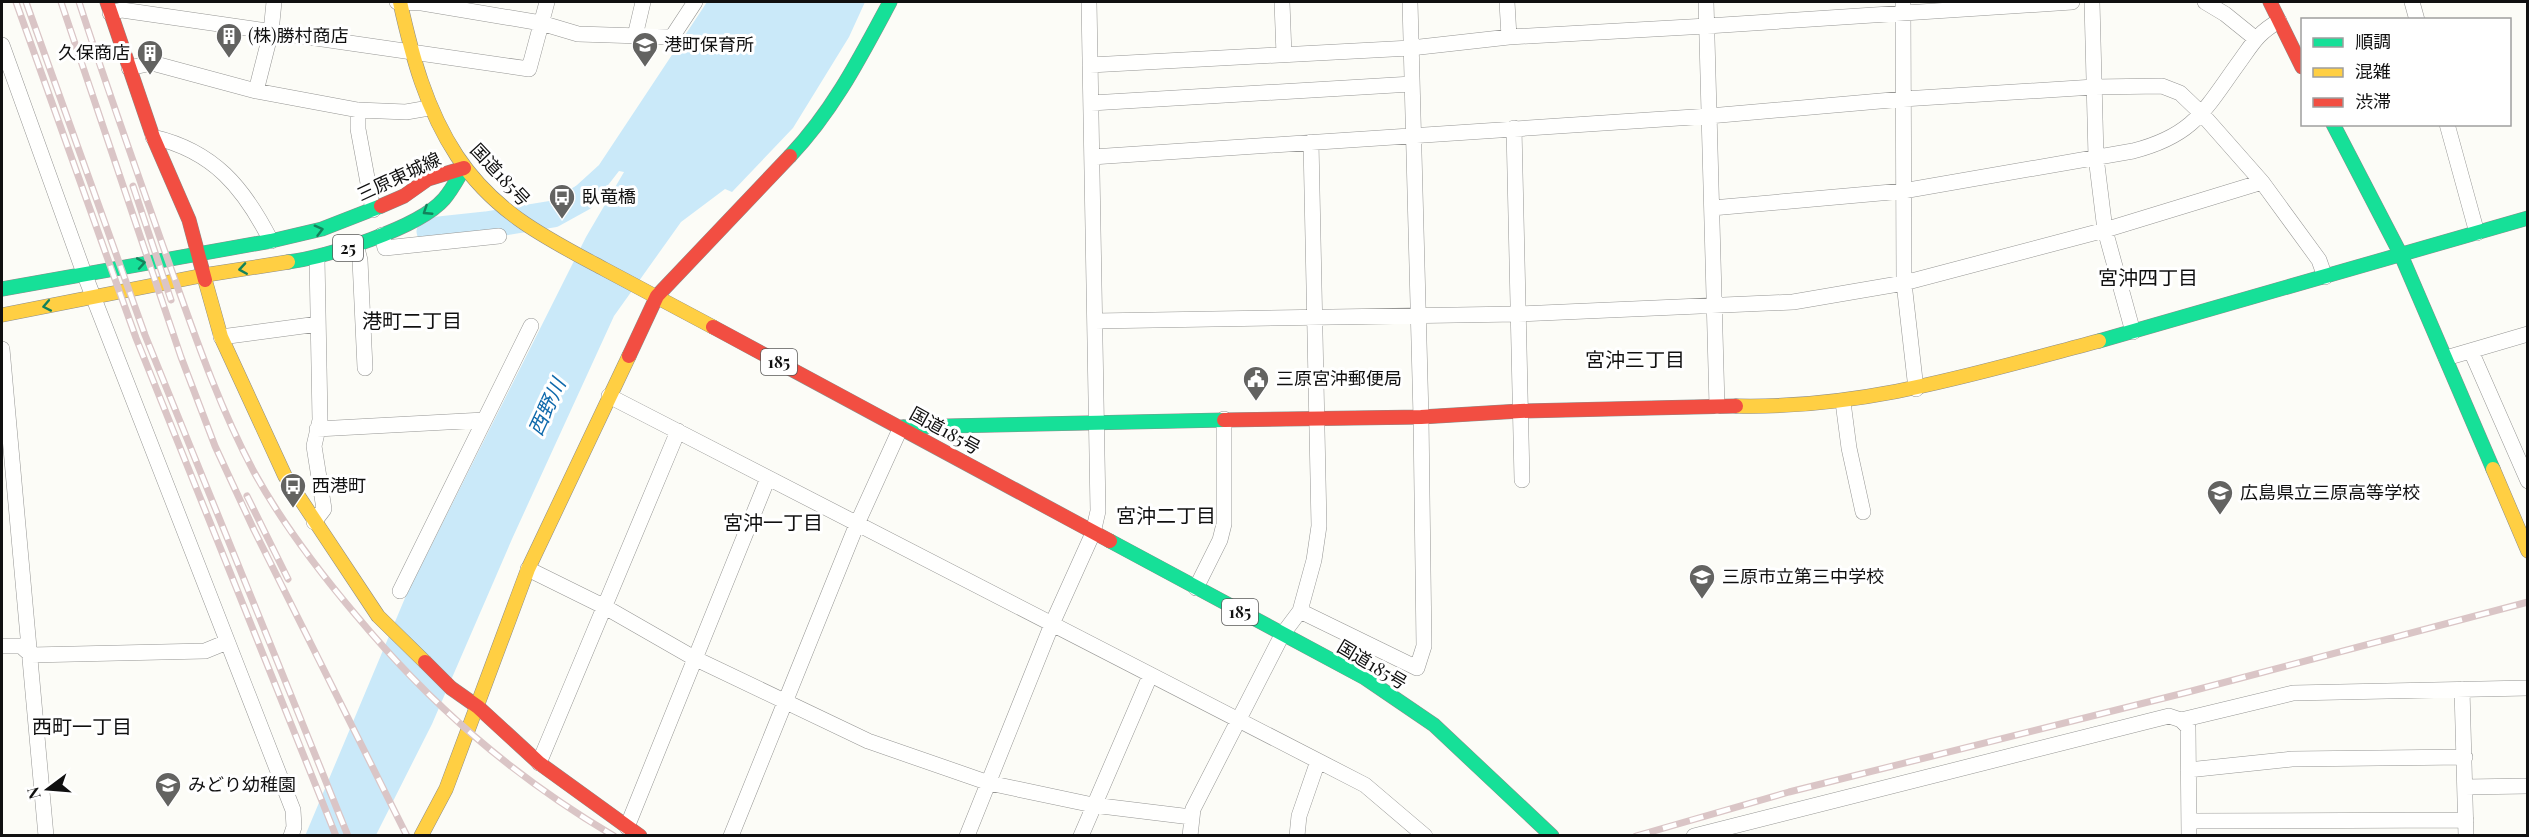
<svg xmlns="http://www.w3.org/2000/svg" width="2529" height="837" font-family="'Playfair Display','Noto Sans JP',serif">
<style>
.water{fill:#cae9f9}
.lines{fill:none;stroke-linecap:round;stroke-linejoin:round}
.river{stroke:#cae9f9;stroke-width:27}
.street-casing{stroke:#969694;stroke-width:16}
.fast-casing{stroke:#8d8d8b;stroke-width:15}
.slow-casing{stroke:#8d8d8b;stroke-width:15}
.jam-casing{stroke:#8d8d8b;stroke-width:15}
.street{stroke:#fffffe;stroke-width:15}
.fast{stroke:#16e098;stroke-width:14}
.slow{stroke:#ffcf43;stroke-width:14}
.jam{stroke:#f24e42;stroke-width:14}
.rail-casing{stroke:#dac5c6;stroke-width:7}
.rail{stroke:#fff;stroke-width:4.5;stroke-dasharray:14;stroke-linecap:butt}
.oneway{stroke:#13825b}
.labels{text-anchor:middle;stroke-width:6;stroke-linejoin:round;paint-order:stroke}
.shield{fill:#fff;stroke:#585858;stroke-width:1.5}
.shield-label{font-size:16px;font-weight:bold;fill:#101010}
.poi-label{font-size:18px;fill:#101010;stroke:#fff;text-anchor:start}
.street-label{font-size:18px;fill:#101010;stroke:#fff}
.neighbourhood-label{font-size:20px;fill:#101010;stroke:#fff}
.water-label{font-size:20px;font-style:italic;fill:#0f6aac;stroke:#fff}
</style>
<rect width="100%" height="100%" fill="#fcfcf7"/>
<path class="water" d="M707 2H865L849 37 793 128 732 192 725 189 681 222 614 316 512 539 432 724 376 835 305 836 405 598 586 237 624 172 619 171 598 198 561 224 542 207 566 195 599 165Z"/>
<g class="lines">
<path class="river" d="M430 231 486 225 553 214 582 198"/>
<g class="street-casing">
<path id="street" d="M397 2 422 3 541 23 578 34 672 37 695 2
M1282 2 1284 55
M1507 2 1509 37
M1706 2 1717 406
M1903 2 1904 283 1916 389
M2092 2 2096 157 2105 230 2133 332
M2205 2 2225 14 2256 39
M2412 2 2417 20
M110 13 122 10 529 69 547 2
M635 36 643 2
M2 45 84 273 293 810 294 827 291 836
M1090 65 1411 48 1509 37 1707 26 2072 2
M129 68 152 63 256 91 358 110 406 112 429 108
M256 91 271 32 274 2
M1091 103 1412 84
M358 110V129L373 210
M2447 124 2477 233
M1514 128 1522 480
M153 137C214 151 244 188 271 241
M1092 157 1709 116 1903 99 2094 87 2162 86 2180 93 2202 114 2262 182 2319 260 2325 277
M1712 208 1903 191 2133 151C2195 135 2205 109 2240 61 2253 43 2258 33 2279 21
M382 235 385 248 499 236
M356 245 360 260 365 368
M1095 321 1518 314 1793 302 1904 283 2105 230 2262 182
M221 337 318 324
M2 349 46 836
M2471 351 2528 481
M2446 358 2528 334
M609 396 1365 785 1425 836
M1843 402 1849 448 1863 512
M317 429 484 420
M314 522 324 509 314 446 320 420 317 258
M528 569 605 607 694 658 868 741 989 783 1093 805 1191 817
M1196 588 1220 540 1224 524V419
M400 591 531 326
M1300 611 1417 668 1424 646 1421 417 1410 2
M2 646H21L31 655 205 651 227 642
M2462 689 2466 836
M2181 720 2293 693 2528 688
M539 763 678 431
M2188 770 2292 759 2465 757
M2465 787 2528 786
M2189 821 2466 820
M627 827 768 478
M731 836 857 524 901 427
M967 836 1052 624 1093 533 1098 511 1089 2
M1081 836 1150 676
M1190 836 1193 809 1282 635 1300 611 1314 560 1319 526 1311 142
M1297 836 1299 816 1318 761
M1694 836 2169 716 2181 720 2188 727 2189 836"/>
</g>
<g class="fast-casing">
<path id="fast" d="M2333 124 2401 255 2493 469
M790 156C833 111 861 56 890 2
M288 262C326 257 419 228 444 199 452 190 458 178 464 168
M2 289 271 241 322 229 381 206
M2099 341 2528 218
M901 427 1224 420
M1110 541 1365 678 1434 725 1552 836"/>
</g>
<g class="slow-casing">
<path id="slow" d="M400 2C412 56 426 109 457 156 495 213 546 238 604 269 640 288 677 308 713 327
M205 280 221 337 285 476 378 616 425 662
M2 315 205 275 288 262
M1736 406C1864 409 1977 373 2099 341
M2493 469 2528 551
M421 836 446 789 528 569 629 356"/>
</g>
<g class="jam-casing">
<path id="jam" d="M107 2 153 137 189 220 205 280
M2270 2 2302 67
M381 206 404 196 428 179 464 168
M713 327 1110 541
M629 356 657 296 790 156
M1224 420 1421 417 1520 411 1736 406
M425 662 451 688 478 707 539 763 640 836"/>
</g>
<use href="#street" class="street"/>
<use href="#fast" class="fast"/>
<use href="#slow" class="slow"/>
<use href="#jam" class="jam"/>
<g class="rail-casing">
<path id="rail" d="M16 2 136 338 336 836
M26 2 145 335 348 836
M61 2 181 357 215 446 254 530 407 836
M79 2C106 85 135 166 164 249 191 324 216 401 254 472 282 523 317 569 355 614 430 704 512 776 614 836
M133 186 171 300
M247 496 288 579
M1636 836 1789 792 2188 692 2528 602"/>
</g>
<use href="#rail" class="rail"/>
</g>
<defs><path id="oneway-chevron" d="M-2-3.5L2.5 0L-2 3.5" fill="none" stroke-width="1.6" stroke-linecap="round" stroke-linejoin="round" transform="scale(1.5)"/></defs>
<g class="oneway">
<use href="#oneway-chevron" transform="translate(427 211) rotate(147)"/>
<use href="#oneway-chevron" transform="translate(319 230) rotate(-15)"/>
<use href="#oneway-chevron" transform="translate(141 263) rotate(-10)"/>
<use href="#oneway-chevron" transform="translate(243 269) rotate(171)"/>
<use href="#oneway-chevron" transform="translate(47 306) rotate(169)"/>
</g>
<defs>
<g id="building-pin" transform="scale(1.35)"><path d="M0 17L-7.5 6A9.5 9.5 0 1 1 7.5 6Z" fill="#636361" stroke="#fff"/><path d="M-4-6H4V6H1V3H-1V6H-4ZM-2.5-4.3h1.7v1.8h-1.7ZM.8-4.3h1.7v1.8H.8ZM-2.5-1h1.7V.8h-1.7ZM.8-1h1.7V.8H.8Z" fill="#fff"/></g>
<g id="school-pin" transform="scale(1.35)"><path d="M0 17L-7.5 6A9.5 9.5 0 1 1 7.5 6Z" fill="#636361" stroke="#fff"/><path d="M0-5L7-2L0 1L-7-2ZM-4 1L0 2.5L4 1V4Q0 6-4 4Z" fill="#fff"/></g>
<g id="bus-pin" transform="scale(1.35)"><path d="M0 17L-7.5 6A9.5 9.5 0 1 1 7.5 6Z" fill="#636361" stroke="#fff"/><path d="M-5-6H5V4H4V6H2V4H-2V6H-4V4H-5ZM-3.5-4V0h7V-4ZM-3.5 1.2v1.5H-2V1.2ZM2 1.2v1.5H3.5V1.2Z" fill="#fff"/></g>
<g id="civic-pin" transform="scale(1.35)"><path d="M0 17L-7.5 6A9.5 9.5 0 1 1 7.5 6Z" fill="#636361" stroke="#fff"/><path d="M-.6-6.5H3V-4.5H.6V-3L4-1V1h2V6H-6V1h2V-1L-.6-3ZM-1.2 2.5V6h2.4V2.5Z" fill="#fff"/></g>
</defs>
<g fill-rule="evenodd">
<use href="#building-pin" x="229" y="36"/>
<use href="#school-pin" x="645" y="45"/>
<use href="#building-pin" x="150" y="53"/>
<use href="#bus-pin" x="562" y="197"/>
<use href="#civic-pin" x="1256" y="379"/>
<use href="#bus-pin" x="293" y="486"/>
<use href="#school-pin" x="2220" y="493"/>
<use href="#school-pin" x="1702" y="577"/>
<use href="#school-pin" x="168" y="785"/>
</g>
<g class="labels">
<g class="shield">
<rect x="333" y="235" width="30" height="26" rx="4.5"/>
<rect x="761" y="349" width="36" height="26" rx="4.5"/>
<rect x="1222" y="599" width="36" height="26" rx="4.5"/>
</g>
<g class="shield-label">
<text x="348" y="254">25</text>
<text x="779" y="368">185</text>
<text x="1240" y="618">185</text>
</g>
<g class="poi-label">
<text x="248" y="42">(株)勝村商店</text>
<text x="664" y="51">港町保育所</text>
<text x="130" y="59" text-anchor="end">久保商店</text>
<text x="582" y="203">臥竜橋</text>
<text x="1276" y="385">三原宮沖郵便局</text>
<text x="312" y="492">西港町</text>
<text x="2240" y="499">広島県立三原高等学校</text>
<text x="1722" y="583">三原市立第三中学校</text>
<text x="188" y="791">みどり幼稚園</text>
</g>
<g class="street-label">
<text transform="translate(500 175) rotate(47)" y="6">国道185号</text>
<text transform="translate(399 177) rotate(-25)" y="6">三原東城線</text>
<text transform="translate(945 431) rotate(29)" y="6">国道185号</text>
<text transform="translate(1372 665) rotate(31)" y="6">国道185号</text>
</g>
<g class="neighbourhood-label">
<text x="2148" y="285">宮沖四丁目</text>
<text x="412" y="328">港町二丁目</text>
<text x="1635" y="367">宮沖三丁目</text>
<text x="1166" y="523">宮沖二丁目</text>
<text x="773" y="530">宮沖一丁目</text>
<text x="82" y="734">西町一丁目</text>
</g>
<g class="water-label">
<text transform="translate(547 407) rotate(-65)" y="7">西野川</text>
</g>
</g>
<rect width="2529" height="837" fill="none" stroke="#101010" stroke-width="6"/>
<rect x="2301" y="18" width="210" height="108" fill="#ffffff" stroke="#9f9f9f" stroke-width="1.5"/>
<rect x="2313" y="38" width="30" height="9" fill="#16e098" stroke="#9f9f9f" stroke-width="1.5"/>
<text x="2355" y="48" font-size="18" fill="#101010">順調</text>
<rect x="2313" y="68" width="30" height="9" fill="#ffcf43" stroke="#9f9f9f" stroke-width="1.5"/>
<text x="2355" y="78" font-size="18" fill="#101010">混雑</text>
<rect x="2313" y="98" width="30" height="9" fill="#f24e42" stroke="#9f9f9f" stroke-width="1.5"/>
<text x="2355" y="108" font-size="18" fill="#101010">渋滞</text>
<g transform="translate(48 789) rotate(254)" stroke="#ffffff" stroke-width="4.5" paint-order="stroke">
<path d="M0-4.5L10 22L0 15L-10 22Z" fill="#101010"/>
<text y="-9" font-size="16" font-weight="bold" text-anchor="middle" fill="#101010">N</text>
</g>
</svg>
